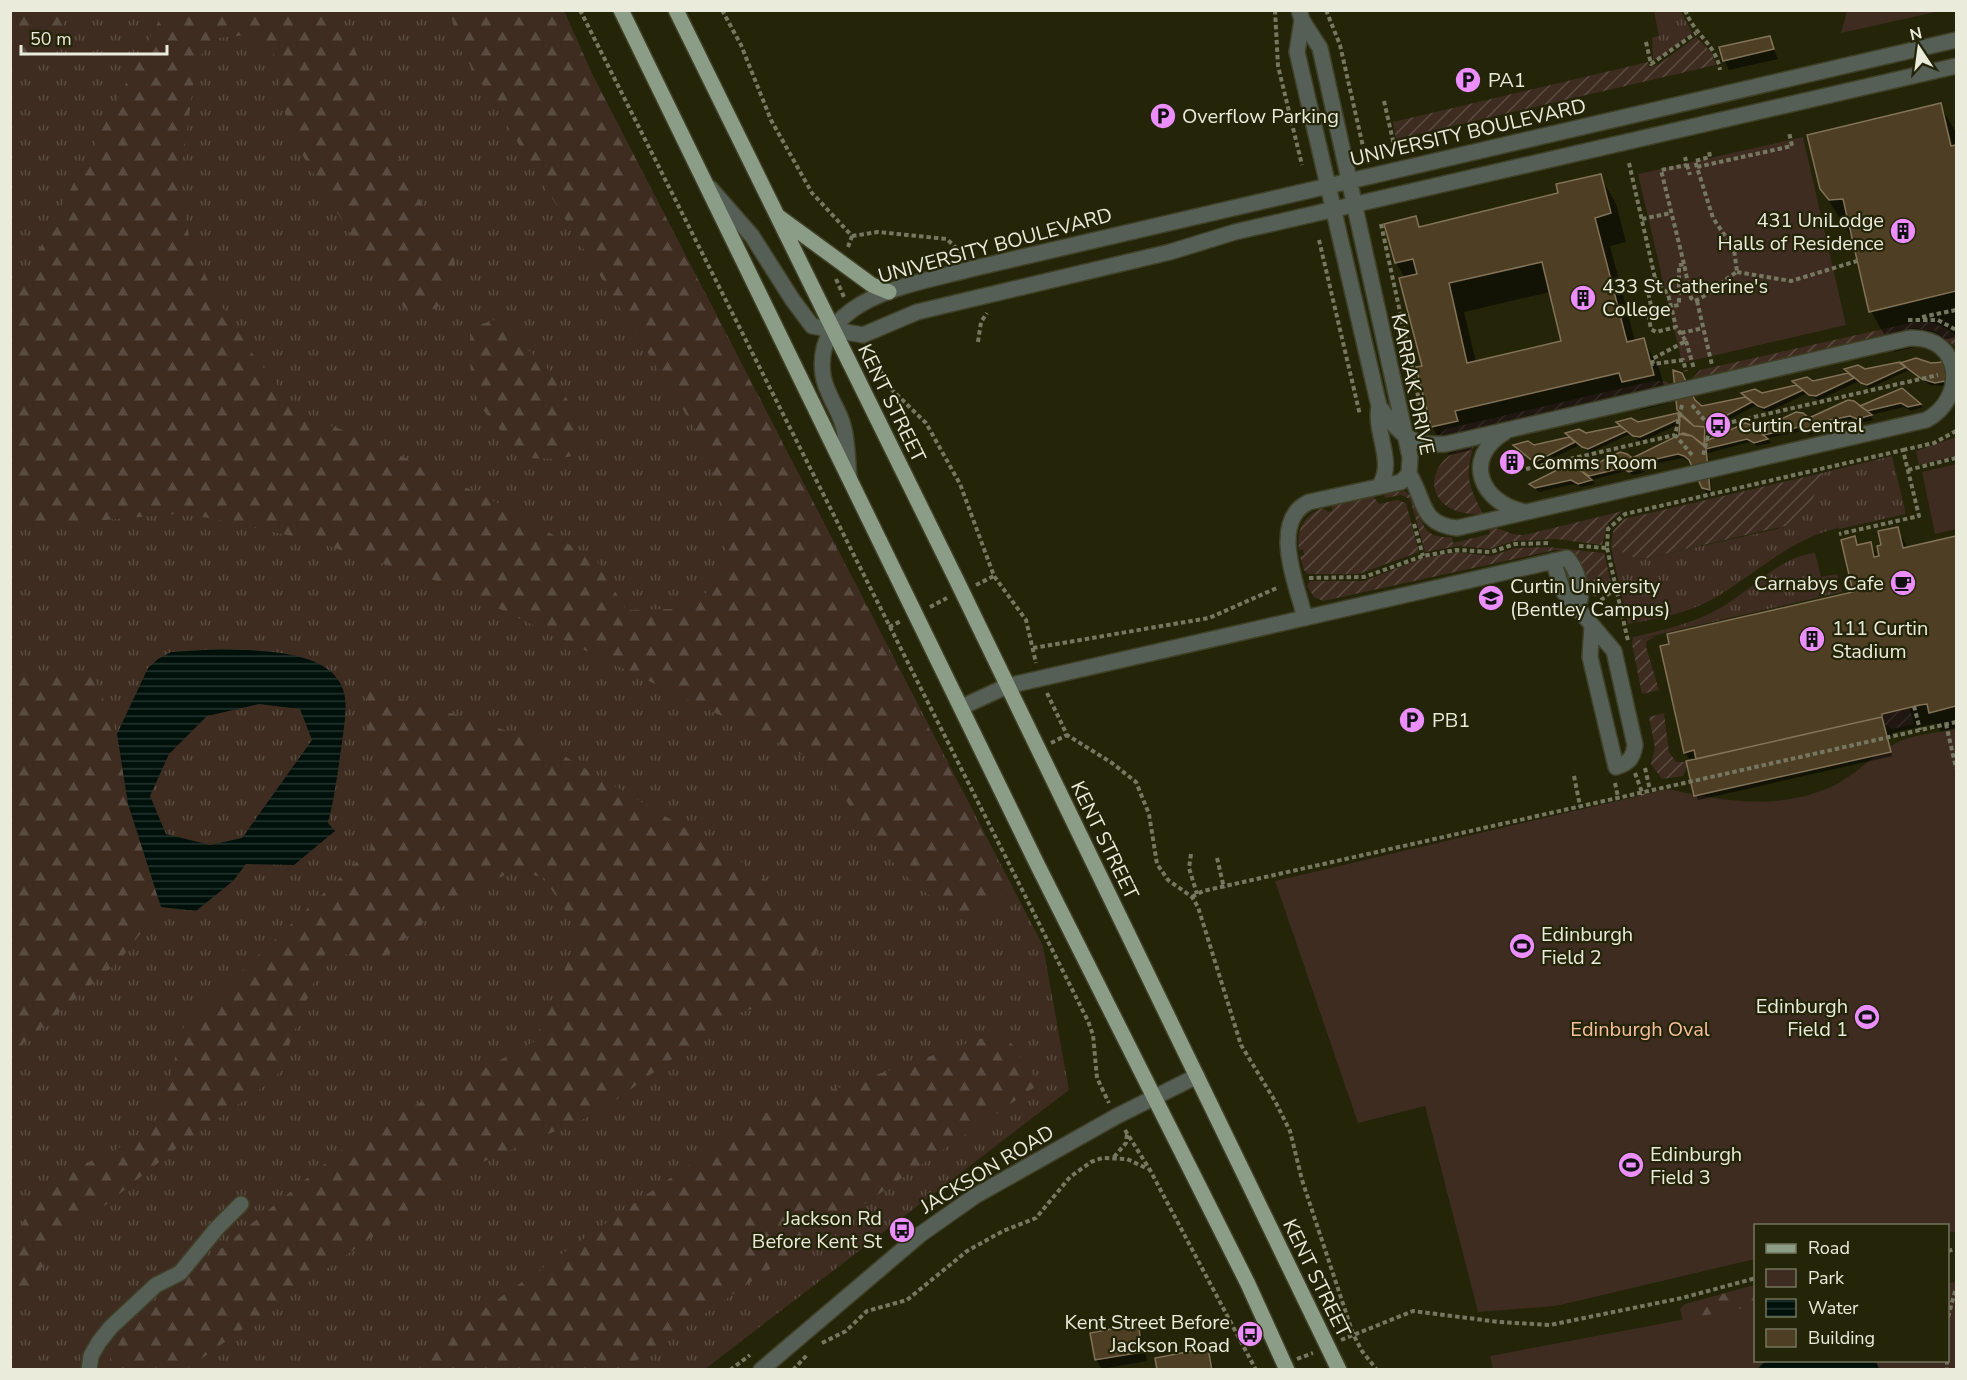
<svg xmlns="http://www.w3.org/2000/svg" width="1967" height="1380" font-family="'Nunito Sans',sans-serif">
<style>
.grass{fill:url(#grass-tufts)}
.forest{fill:url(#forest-firs)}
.park{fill:#3e2c21}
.garden{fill:url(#garden-furrows)}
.water{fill:url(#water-rules);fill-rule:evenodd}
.shadow{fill:#0007;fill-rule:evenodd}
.building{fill:#4d3e24;stroke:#827257;stroke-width:1.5;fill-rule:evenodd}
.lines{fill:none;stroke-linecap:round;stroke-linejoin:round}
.minor-casing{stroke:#3f4026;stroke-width:18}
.major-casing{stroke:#3f4026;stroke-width:18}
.path{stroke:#767760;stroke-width:4;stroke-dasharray:4.5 3;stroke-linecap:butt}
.minor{stroke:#565f55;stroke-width:15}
.major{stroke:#8b9d87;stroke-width:15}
.labels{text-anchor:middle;stroke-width:4.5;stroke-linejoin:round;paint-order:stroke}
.poi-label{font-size:20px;fill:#eaebdb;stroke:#232408;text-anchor:start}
.street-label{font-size:20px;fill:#eaebdb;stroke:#232408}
.park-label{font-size:20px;fill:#f8be9d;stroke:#232408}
</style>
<defs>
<pattern id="grass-tufts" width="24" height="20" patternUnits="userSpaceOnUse" patternTransform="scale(1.5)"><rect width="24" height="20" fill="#3e2c21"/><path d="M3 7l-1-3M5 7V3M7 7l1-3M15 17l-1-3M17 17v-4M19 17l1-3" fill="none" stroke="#5a4b41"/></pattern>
<pattern id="forest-firs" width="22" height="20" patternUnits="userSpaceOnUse" patternTransform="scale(1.5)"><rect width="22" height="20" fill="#3e2c21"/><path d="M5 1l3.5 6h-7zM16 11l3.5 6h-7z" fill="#5a4b41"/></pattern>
<pattern id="garden-furrows" width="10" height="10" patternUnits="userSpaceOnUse" patternTransform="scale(1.5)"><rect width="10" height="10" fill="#3e2c21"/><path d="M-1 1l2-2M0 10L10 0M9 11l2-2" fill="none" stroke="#5a4b41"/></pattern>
<pattern id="water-rules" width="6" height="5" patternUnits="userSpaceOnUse" patternTransform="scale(1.5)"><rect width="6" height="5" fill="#00110b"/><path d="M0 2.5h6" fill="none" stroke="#25342e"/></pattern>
</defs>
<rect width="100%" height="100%" fill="#232408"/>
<path class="grass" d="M10 11H564L592 74 1043 946 1069 1090 705 1369H11Z
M1654 11H1681L1692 33 1660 58 1653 60 1652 38 1659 36Z
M1892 456 1906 514 1839 529 1837 524 1838 528C1787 540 1753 577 1709 601 1684 614 1656 619 1628 624L1611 547 1637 559 1648 558 1777 529 1808 508 1822 473Z
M1815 553 1821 577 1837 574 1842 592 1656 635 1634 641 1632 644 1633 637C1663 630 1693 624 1720 608 1751 591 1778 557 1815 553Z"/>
<path class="forest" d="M11 10 72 11 24 70 11 100Z
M164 11H341L344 23 407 178 454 259 458 280 436 309 407 310 371 268 289 133 274 54 247 35 217 38 201 55 194 79 180 181 189 236 213 293 252 353 301 415 362 437 504 506 597 561 626 610 680 609 703 597 717 577 724 562 726 535 709 452 460 49 450 11H564L592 74 1010 886 977 921C905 896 863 824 821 764L452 586 310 540 210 518 175 514 11 528V303Z
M509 315 520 342 547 368 576 413 577 455 557 459 524 458 483 410 471 386 470 328Z
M10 670 94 676 117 734 128 804 161 907 120 960 11 1054Z
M364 690 428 706 539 741 757 871 820 939 808 981 781 1001 734 1014 598 1113 468 1168 187 1369H109L112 1338 361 1134 534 1042 580 933 544 878 516 870 444 904 378 963 327 949 276 1078 187 1140 59 1242 11 1312V1242L48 1180 116 1150 158 1120 184 1026 370 849 382 768 369 736Z
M1003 1031 1039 1084 624 1369H398L760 1115Z
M1755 1285V1306L1683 1321 1680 1309 1685 1304Z"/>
<path class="park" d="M1847 11V10L1940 11 1841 33Z
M1803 137 1846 325 1682 363 1638 174Z
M1956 437V456L1919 465 1916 451Z
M1956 464V529L1935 534 1922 472Z
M1956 729V1232H1948V1226H1756L1755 1259 1556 1306 1478 1312 1425 1106 1358 1123 1275 881 1668 789C1721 801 1774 810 1826 789 1852 779 1870 757 1894 744 1911 734 1938 733 1956 729Z
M1956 1282V1369L1493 1370 1490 1356 1755 1306 1756 1360H1948V1283Z"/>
<path class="garden" d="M1696 37 1712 53 1716 65 1396 139 1393 122 1648 62 1649 67 1658 65Z
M1915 322C1931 320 1944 326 1956 336V347L1934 331 1914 328 1692 379 1700 370Z
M1653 381H1665L1670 384 1437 437 1446 429Z
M1474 445C1464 478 1469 486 1483 514 1422 518 1417 458 1474 445Z
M1822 473C1815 492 1810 517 1789 525L1648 558 1637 559 1611 547 1613 531 1624 519Z
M1404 491C1429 503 1409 540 1452 537L1453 543 1490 534 1489 528C1502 527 1510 536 1524 535L1623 511 1608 523 1602 545 1556 539 1536 540 1514 541 1490 549 1458 546 1425 552 1410 499 1401 495 1385 498 1384 494Z
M1373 496 1379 504 1397 500 1406 503 1419 552 1359 574H1308L1304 570 1300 556 1304 555 1303 550H1299C1296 530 1304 515 1323 508L1328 512 1332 511V506Z
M1548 547 1604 553 1611 583 1595 597C1577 578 1591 551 1555 550L1323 601 1314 597 1307 586 1310 581H1364L1423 558 1457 552 1491 556 1516 548Z
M1656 636 1647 641 1646 647 1659 690 1642 694 1632 644 1634 641Z
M1909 707 1914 724 1892 729 1885 725 1882 714Z
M1664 713 1669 752 1676 762H1689L1683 776 1662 779 1651 764 1655 748 1649 717Z"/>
<path class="water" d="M222 649C257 651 327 649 342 687 349 703 344 725 342 742 338 770 335 796 328 823L335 831 294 865 246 864 233 881 196 911 161 907 128 804 117 734 148 668 158 659 171 652ZM259 704 300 709 312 740 242 838 210 845 166 834 150 796 169 754 207 716Z
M1767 1360 1876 1361 1879 1369H1757Z"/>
<path class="shadow" d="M1769 38 1778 59 1729 70 1724 60Z
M1940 105 1956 133V337L1894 352 1871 311 1854 241 1821 188Z
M1600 176 1616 204 1626 242 1610 246 1635 341 1643 340 1659 368 1669 403 1640 410 1635 401 1470 440 1473 450 1449 455 1432 427 1418 369 1424 368 1405 278 1396 263 1415 218 1420 228 1559 194ZM1550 292 1563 343 1476 362 1464 312Z
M1913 360 1956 381 1944 386 1930 385 1909 370 1870 388 1857 382 1819 400 1806 394 1770 411H1764L1755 406 1707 431 1706 443 1758 431 1796 414 1809 420 1848 402 1860 407 1899 390 1923 407 1911 411 1904 407 1870 415 1873 420 1860 423 1853 419 1820 427 1822 432 1809 435 1802 431 1768 438 1771 443 1757 446 1750 442 1708 453 1712 494 1706 492 1692 463 1682 458 1642 467 1645 472 1633 475 1626 471 1592 480 1595 484 1581 487 1574 484 1539 492 1530 484 1581 472 1620 454 1632 459 1680 435 1681 423 1645 440 1640 441 1630 434 1591 452 1578 446 1540 464 1534 463 1515 447 1528 443 1534 446 1568 439 1566 434 1579 431 1586 435 1620 427 1617 422 1637 423 1680 414 1675 372 1696 404 1705 407 1746 398 1741 393 1755 390 1762 394 1796 386 1794 382H1813L1848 375 1846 370 1865 371Z
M1522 463 1525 470 1516 475 1506 470 1504 466Z
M1897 529 1908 548 1956 537V728L1941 731 1936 723 1892 733V736L1888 737 1892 756 1698 800 1687 762H1691L1685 752 1855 594 1854 538 1859 546 1870 543 1878 557H1881L1883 546Z
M1137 1326 1142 1335 1147 1361 1102 1369 1096 1360 1091 1334Z
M1207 1350 1215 1370H1159Z"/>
<path class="building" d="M1770 36 1774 49 1723 61 1719 47Z
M1941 103 1951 146 1956 145V291L1869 312 1843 199 1829 200 1820 189 1807 135Z
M1601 174 1611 213 1595 218 1627 342 1644 338 1654 375 1622 382 1619 373 1455 411 1458 421 1431 427 1416 367 1422 366 1399 278 1417 274 1413 259 1395 263 1384 224 1416 216 1419 227 1558 193 1556 184ZM1542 262 1561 341 1467 363 1449 283Z
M1916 358 1931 363 1956 361 1950 380 1935 383 1922 379 1900 363Z
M1900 362 1906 367 1867 385 1861 383 1844 369 1858 365 1865 369Z
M1673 370 1682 373 1695 400 1702 406 1745 397 1752 402 1705 427 1694 426 1677 410Z
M1848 373 1854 378 1816 396 1809 395 1792 381 1807 377 1813 381Z
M1796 385 1803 390 1764 408 1758 406 1741 393 1755 389 1762 393Z
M1902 388 1921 404 1908 407 1901 403 1867 411 1860 406Z
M1848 400 1854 401 1872 415 1857 419 1850 416 1816 423 1809 418Z
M1796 412 1803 413 1820 427 1806 431 1799 427 1764 435 1758 430Z
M1678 413 1679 419 1640 437 1633 436 1616 422 1631 418 1638 422Z
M1680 415 1694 426 1705 427 1704 445 1692 436 1679 434Z
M1745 423 1751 425 1768 439 1754 443 1747 439 1706 449 1704 445V442Z
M1620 426 1627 431 1588 449 1582 447 1565 433 1579 429 1586 433Z
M1683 433 1692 436 1706 448 1710 490 1702 488 1689 460 1684 456 1678 454 1639 463 1632 458Z
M1569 437 1575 442 1537 461 1530 459 1513 445 1528 441 1534 445Z
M1620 452 1627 454 1644 467 1629 472 1622 468 1589 476 1581 471Z
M1509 453 1523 462V467L1513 471 1502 466 1501 462Z
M1569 464 1575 466 1592 480 1578 484 1571 480 1535 488 1529 484Z
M1898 527 1903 548 1956 536V706L1929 713 1927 704 1920 705 1882 714V717L1696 759 1694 750 1684 753 1660 646 1669 644 1667 634 1853 592 1841 540 1855 536 1857 545 1871 542 1874 557 1879 556 1877 546 1881 545 1878 531Z
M1882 717 1891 752 1694 796 1686 761Z
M1138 1324 1143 1352 1095 1360 1090 1333Z
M1208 1348 1212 1370H1157L1155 1358Z"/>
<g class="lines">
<g class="minor-casing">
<path id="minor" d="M1299 10 1302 20 1320 48 1410 457 1409 474 1401 482 1309 502C1269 521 1297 585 1305 618
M1302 20 1297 52 1379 406C1374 433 1395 461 1380 485
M710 188 752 236 792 299 812 326 863 335 917 312 1170 252 1235 232 1956 66
M1379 406C1398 433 1411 447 1446 444L1910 338C1963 336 1967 399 1926 420L1457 528C1419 524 1426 500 1409 474
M1505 432C1462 458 1480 503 1525 512
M849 477C847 459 848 439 842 422 837 407 825 391 823 375 812 297 916 284 971 269L1956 40
M1575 605 1614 651 1635 745C1633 758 1629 763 1616 767L1590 657 1592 626
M962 707 1007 686 1567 558C1576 567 1582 588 1580 600L1575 605 1563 591 1553 561
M89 1370 91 1356 99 1342 111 1327 156 1285 180 1273 217 1228 241 1204
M761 1370 921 1234 975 1196 1117 1116 1197 1076"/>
</g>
<g class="major-casing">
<path id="major" d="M621 10 1038 866 1248 1284 1287 1370
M676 10 956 579 1339 1370
M779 217 872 285 889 292"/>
</g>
<path class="path" d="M580 10 1088 1021 1093 1035 1097 1078 1109 1103
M722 10 741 45 771 120 812 193 852 236
M1275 10 1278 66 1302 165
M1326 10 1340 45 1364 151
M1685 10C1695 36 1716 44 1720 70
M1646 42 1651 64 1696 33
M1384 101 1394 145
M1629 163 1655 278 1648 292 1652 310 1649 319 1651 329 1656 332 1676 327 1686 341 1652 359 1653 364 1683 360 1686 371
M1687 165 1690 175
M1697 167 1792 146 1789 132
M1642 219 1671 213
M1381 224 1423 419 1427 427
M852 236 878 232 947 239 962 254
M1319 240 1360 415
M848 247 852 236
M1684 264 1661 170 1687 165 1685 157
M1737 272 1791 281 1857 261
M1655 278 1668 294 1676 327
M836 279 844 297
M1697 301 1712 365
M1652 310 1679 305V265L1684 264 1691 298 1694 301C1704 299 1726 278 1737 272L1734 249 1713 218 1695 161 1710 157 1709 151
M1922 317 1956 310
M1908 320H1938L1956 330
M1681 333 1703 328
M1686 341 1694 369
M978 342 981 322 987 313
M870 349 888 386 926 423 960 484 994 576 1026 620 1036 663
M1682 405 1675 435 1693 456
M1692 405 1710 427 1703 456
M1710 427 1938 375
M1903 450 1934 443 1956 431
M1526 469 1675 435
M1908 470 1956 458
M1414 524 1423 556
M1579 546 1607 548 1608 529 1625 514 1903 450 1919 516 1839 534
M1607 548 1628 641
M1309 578 1364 577 1423 556 1456 550 1491 552 1515 544 1551 543
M976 585 994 576
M1595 605 1616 588
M930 607 947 598
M889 627 901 621
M1033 648 1209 618 1279 587
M1047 693 1067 735 1112 763 1136 782 1149 814 1157 864 1168 880 1192 897 1198 907 1241 1045 1275 1101 1290 1131 1302 1180 1353 1334 1362 1351 1377 1370
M1914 706 1920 730
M1946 724 1956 768
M1051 743 1067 735
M1645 768 1650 790
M1635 773 1643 795
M1574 776 1580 806
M1615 783 1618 797
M1191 854 1189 868 1197 894
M1217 858 1224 888
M1192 897 1203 891 1956 722
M1125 1130 1150 1170 1256 1370
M1114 1157 1126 1143 1127 1134
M1948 1251 1956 1249
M1948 1317 1956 1288
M1341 1340 1413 1311 1499 1322 1550 1325 1682 1298 1756 1278
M822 1343 846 1331 867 1311 907 1300 967 1251 1003 1231 1036 1218 1070 1177 1091 1162 1102 1158 1127 1159 1148 1169
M1297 1359 1313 1353
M1947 1360V1370
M730 1370 750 1355
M793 1370 807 1355"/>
<use href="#minor" class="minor"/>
<use href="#major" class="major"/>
</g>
<defs>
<g id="parking-disc" transform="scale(1.35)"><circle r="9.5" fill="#eb8dfb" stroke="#232408"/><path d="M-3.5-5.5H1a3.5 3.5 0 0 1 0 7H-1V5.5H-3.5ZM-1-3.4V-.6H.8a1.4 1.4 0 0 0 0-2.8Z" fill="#111"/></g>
<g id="building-disc" transform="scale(1.35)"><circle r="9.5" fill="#eb8dfb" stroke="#232408"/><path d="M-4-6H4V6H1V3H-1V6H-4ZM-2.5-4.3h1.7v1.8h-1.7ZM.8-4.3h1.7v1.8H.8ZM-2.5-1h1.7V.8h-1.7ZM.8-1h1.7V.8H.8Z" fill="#111"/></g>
<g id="bus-disc" transform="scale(1.35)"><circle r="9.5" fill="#eb8dfb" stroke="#232408"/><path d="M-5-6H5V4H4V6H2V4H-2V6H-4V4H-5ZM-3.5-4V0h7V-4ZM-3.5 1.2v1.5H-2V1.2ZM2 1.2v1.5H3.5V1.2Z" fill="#111"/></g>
<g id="cafe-disc" transform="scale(1.35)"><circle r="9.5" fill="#eb8dfb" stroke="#232408"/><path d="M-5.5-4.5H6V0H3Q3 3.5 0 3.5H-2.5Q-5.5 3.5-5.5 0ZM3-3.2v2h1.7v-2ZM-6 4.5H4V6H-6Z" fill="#111"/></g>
<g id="university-disc" transform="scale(1.35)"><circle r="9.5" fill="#eb8dfb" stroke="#232408"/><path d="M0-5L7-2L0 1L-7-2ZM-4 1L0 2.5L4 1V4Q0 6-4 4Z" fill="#111"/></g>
<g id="stadium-disc" transform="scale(1.35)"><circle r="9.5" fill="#eb8dfb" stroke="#232408"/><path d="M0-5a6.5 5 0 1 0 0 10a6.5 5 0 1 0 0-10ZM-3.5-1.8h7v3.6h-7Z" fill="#111"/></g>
</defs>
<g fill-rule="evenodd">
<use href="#parking-disc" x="1468" y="80"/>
<use href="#parking-disc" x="1163" y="116"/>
<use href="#building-disc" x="1903" y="231"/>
<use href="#building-disc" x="1583" y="298"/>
<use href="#bus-disc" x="1718" y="425"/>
<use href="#building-disc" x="1512" y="462"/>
<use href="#cafe-disc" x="1903" y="583"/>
<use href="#university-disc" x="1491" y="598"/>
<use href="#building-disc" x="1812" y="639"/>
<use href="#parking-disc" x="1412" y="720"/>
<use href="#stadium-disc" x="1522" y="946"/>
<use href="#stadium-disc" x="1867" y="1017"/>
<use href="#stadium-disc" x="1631" y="1165"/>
<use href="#bus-disc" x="902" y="1230"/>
<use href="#bus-disc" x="1250" y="1334"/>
</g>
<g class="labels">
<g class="poi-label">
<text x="1488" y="87">PA1</text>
<text x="1182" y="123">Overflow Parking</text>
<text x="1884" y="227" text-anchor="end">431 UniLodge<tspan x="1884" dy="23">Halls of Residence</tspan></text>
<text x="1602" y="293">433 St Catherine's<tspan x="1602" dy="23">College</tspan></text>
<text x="1738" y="432">Curtin Central</text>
<text x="1532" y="469">Comms Room</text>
<text x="1884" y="590" text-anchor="end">Carnabys Cafe</text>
<text x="1510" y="593">Curtin University<tspan x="1510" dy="23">(Bentley Campus)</tspan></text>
<text x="1832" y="635">111 Curtin<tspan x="1832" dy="23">Stadium</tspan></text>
<text x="1432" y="727">PB1</text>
<text x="1541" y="941">Edinburgh<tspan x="1541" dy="23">Field 2</tspan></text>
<text x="1848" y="1013" text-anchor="end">Edinburgh<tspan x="1848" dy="23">Field 1</tspan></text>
<text x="1650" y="1161">Edinburgh<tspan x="1650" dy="23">Field 3</tspan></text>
<text x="882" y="1225" text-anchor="end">Jackson Rd<tspan x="882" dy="23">Before Kent St</tspan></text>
<text x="1230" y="1329" text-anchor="end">Kent Street Before<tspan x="1230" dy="23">Jackson Road</tspan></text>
</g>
<g class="street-label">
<text transform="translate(1468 132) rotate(-13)" y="7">UNIVERSITY BOULEVARD</text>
<text transform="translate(995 245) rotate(-15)" y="7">UNIVERSITY BOULEVARD</text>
<text transform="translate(1413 384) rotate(78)" y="7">KARRAK DRIVE</text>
<text transform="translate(892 403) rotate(64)" y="7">KENT STREET</text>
<text transform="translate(1105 840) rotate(64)" y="7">KENT STREET</text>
<text transform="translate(987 1169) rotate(-31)" y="7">JACKSON ROAD</text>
<text transform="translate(1317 1278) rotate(64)" y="7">KENT STREET</text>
</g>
<g class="park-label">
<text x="1640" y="1036">Edinburgh Oval</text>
</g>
</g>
<rect width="1967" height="1380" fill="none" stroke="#eaebdb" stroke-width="24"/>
<rect x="1754" y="1224" width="195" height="138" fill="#232408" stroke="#73745c" stroke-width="1.5"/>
<rect x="1766" y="1244" width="30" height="9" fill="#8b9d87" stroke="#73745c" stroke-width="1.5"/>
<text x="1808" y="1254" font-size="18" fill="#eaebdb">Road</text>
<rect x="1766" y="1269" width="30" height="18" fill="#3e2c21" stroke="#73745c" stroke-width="1.5"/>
<text x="1808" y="1284" font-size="18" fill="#eaebdb">Park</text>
<rect x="1766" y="1299" width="30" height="18" fill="url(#water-rules)" stroke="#73745c" stroke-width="1.5"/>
<text x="1808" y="1314" font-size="18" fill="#eaebdb">Water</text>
<rect x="1766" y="1329" width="30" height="18" fill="#4d3e24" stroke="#73745c" stroke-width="1.5"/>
<text x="1808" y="1344" font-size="18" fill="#eaebdb">Building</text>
<g transform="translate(1919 48) rotate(347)" stroke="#232408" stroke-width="4.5" paint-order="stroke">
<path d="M0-4.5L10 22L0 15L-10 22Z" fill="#eaebdb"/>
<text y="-9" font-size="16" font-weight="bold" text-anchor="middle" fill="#eaebdb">N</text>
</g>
<path d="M21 45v9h146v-9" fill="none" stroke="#eaebdb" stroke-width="3"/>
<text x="30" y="45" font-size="18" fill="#eaebdb" stroke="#232408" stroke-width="4.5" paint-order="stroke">50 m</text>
</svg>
